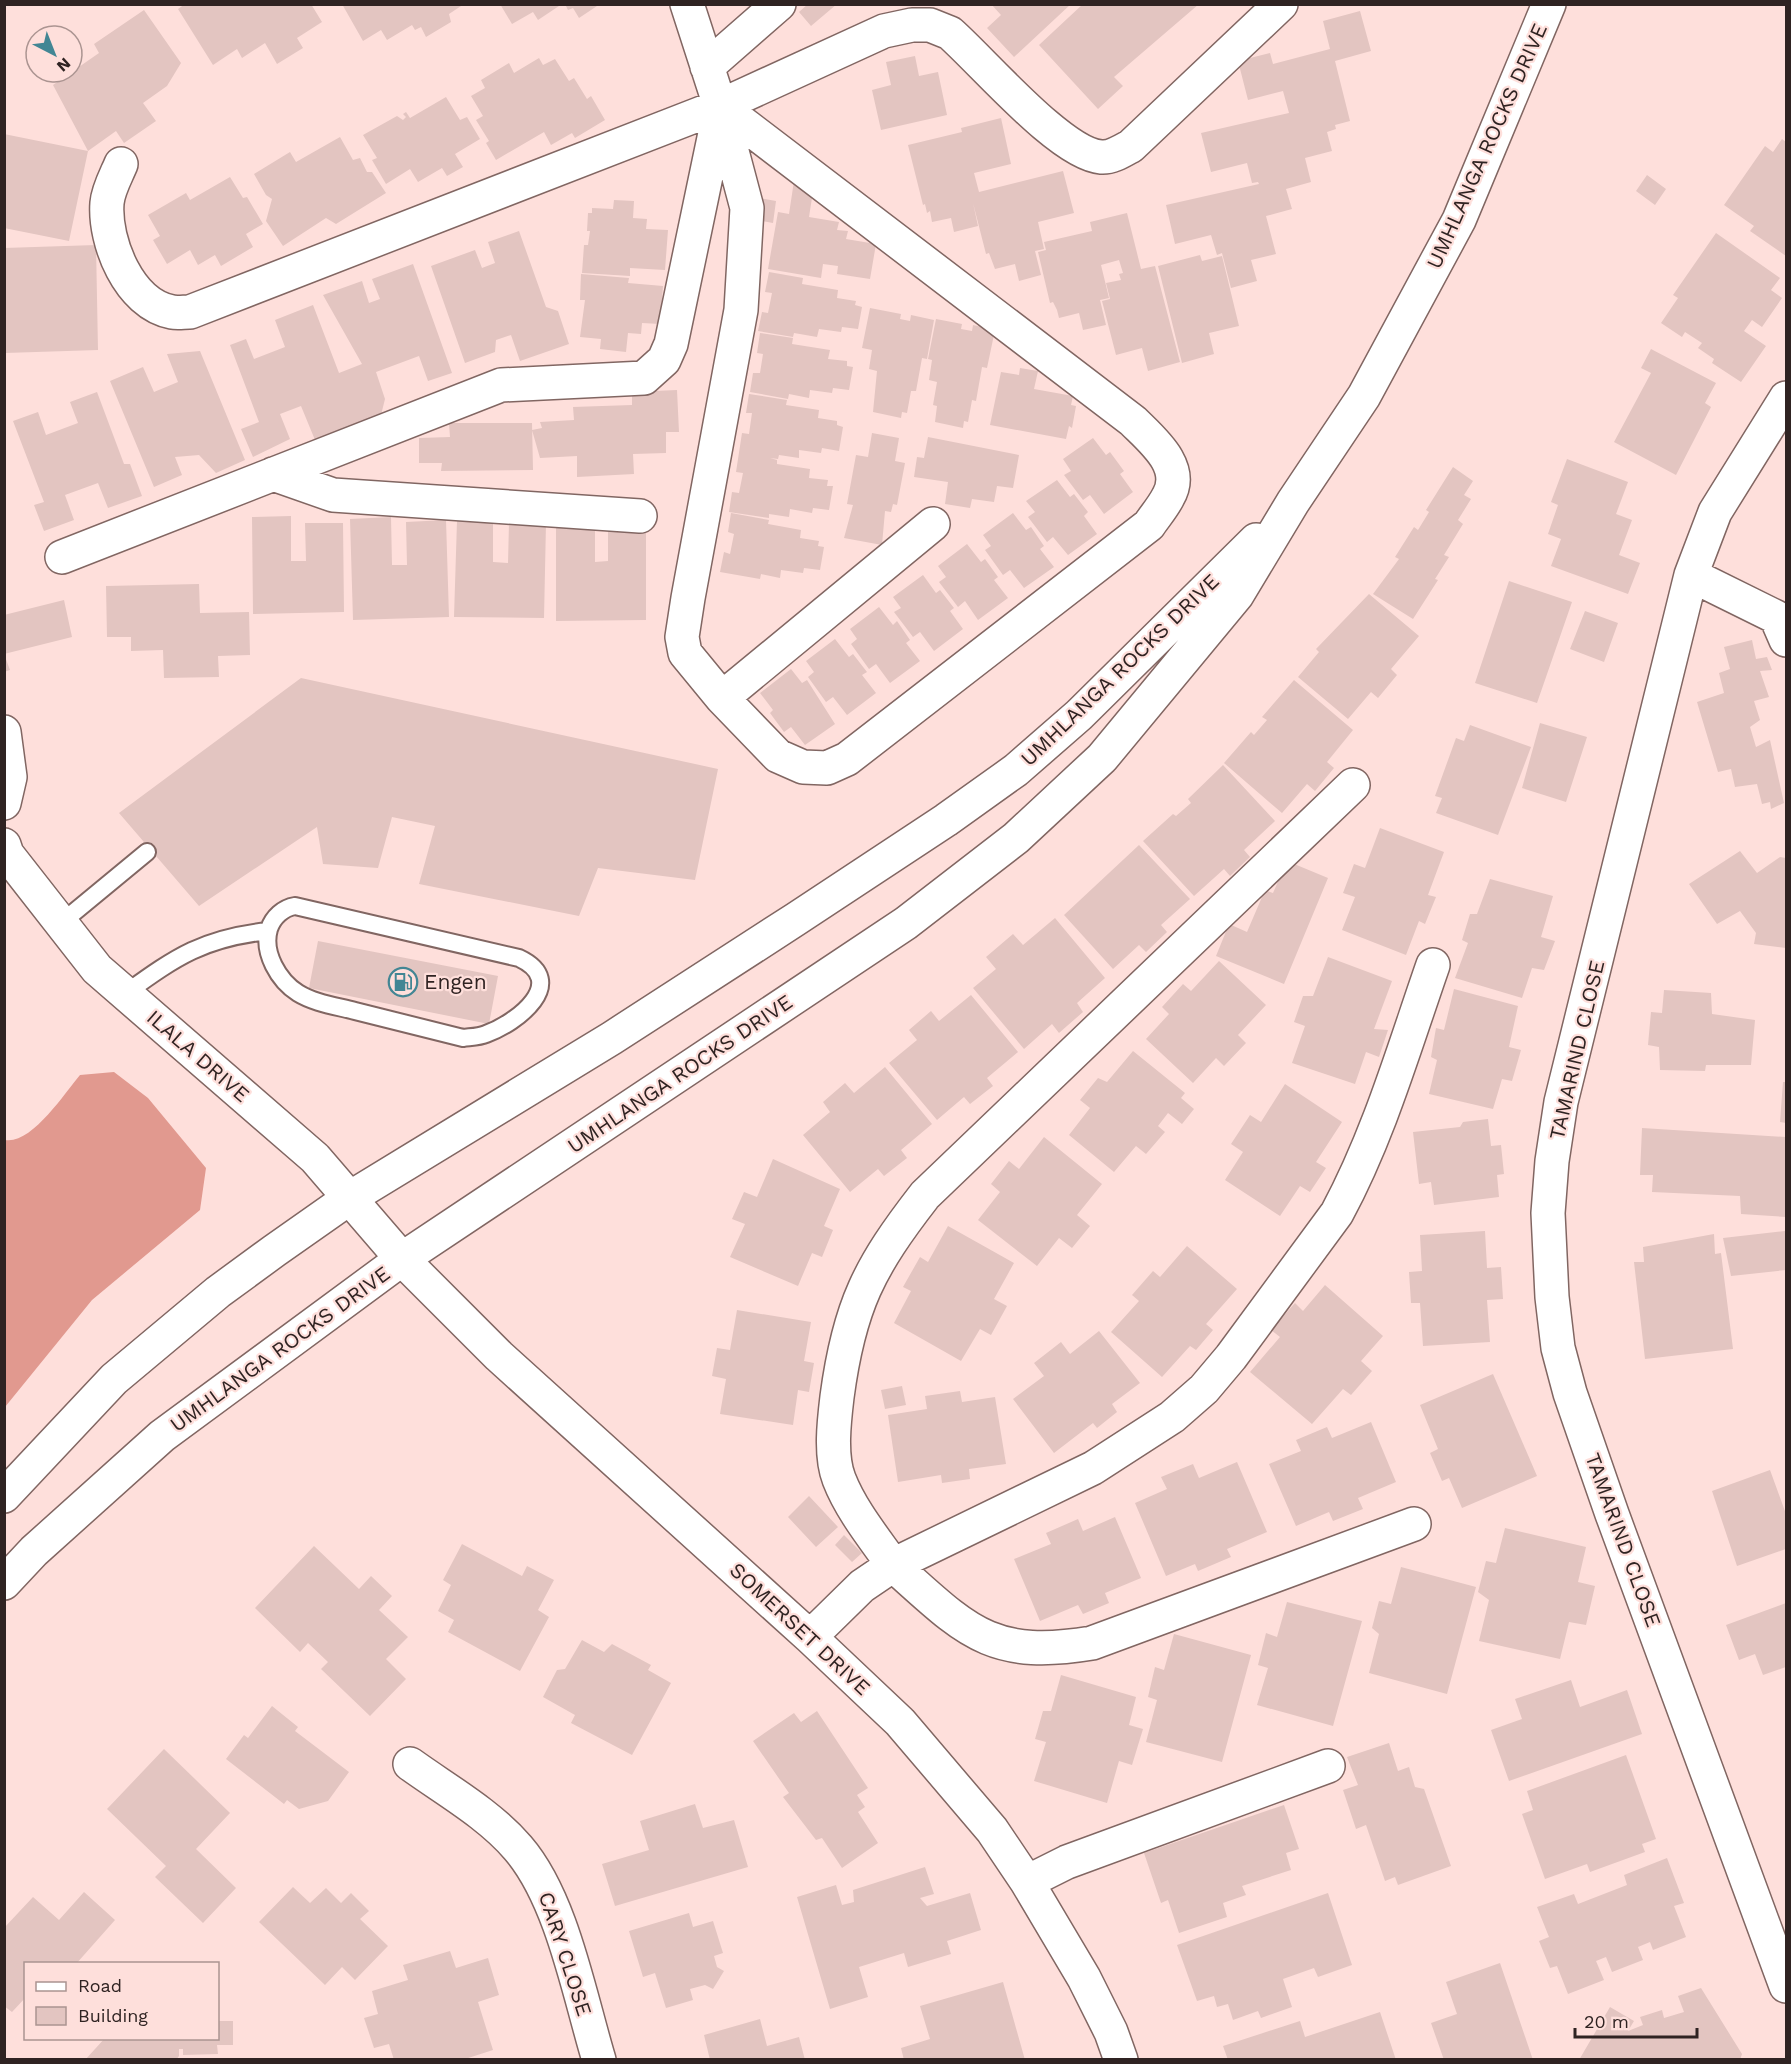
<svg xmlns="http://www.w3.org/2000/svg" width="1791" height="2064" font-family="'Work Sans',sans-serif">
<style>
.forest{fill:#e1998f}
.building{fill:#e3c5c1}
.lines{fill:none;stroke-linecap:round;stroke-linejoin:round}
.service-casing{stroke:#816662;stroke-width:20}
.minor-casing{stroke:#816662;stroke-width:36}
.secondary-casing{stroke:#816662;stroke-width:36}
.service{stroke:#fff;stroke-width:16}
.minor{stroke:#fff;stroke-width:33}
.secondary{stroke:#fff;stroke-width:33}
.labels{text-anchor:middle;stroke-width:4.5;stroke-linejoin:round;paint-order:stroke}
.street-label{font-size:21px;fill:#2f2322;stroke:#fedfdb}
.poi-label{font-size:21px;fill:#2f2322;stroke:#fedfdb;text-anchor:start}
</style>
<rect width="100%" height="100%" fill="#fedfdb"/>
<path class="forest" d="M114 1072 148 1098 206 1168 200 1210 92 1300 5 1407V1140C31 1145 64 1094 80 1075Z"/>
<path class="building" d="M185 4H311L322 22 297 38 303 48 277 64 265 43 242 58 237 49 213 65 178 9Z
M342 4H464L449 14 451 22 426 37 421 27 415 30 412 25 387 40 381 30 363 41Z
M500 4H562L538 20 533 12 512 24Z
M565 4H600L579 18 573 8 568 10Z
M808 4H837L811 26 799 12Z
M991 4H1071L1014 57 987 28 1001 15Z
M1083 4H1199L1114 77 1123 86 1098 109 1039 45Z
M144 10 181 63 167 86 143 103 156 121 124 143 116 131 88 151 53 85 99 53 94 44Z
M1360 11 1371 51 1335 61 1350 121 1335 125 1336 129 1327 132 1332 151 1305 158 1311 182 1286 189 1292 209 1266 216 1276 254 1251 260 1257 281 1231 288 1222 253 1217 255 1211 235 1175 244 1166 205 1259 184 1258 182 1252 183 1247 163 1211 172 1201 133 1289 113 1283 91 1248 100 1238 61 1270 53 1273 64 1330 49 1323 21Z
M915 56 919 76 938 72 947 115 881 130 872 90 891 85 886 62Z
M539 58 543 65 555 59 569 81 574 78 587 99 591 96 605 120 575 138 572 133 551 145 544 132 496 160 486 143 489 141 476 120 483 116 471 96 485 88 481 80 509 63 514 73Z
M446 97 460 120 467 117 480 139 455 154 463 167 447 176 442 168 418 182 410 169 386 184 372 160 377 158 363 135 397 116 403 120 406 117 403 114 406 112 410 118Z
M1001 118 1011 164 974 173 979 192 1063 171 1074 213 1038 222 1044 249 1035 251 1041 275 1019 281 1015 264 995 269 989 253 986 254 973 203 978 226 954 232 951 218 932 222 930 211 927 213 925 204 923 205 908 145 962 132 961 128Z
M4 134 88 151 69 241 4 228Z
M340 137 353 160 360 158 367 172H372L386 193 336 224 326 218 283 246 266 221 272 199 266 195 254 174 290 152 296 162Z
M1782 139 1786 142V256L1750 231 1754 226 1724 205 1765 146 1773 152Z
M1647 175 1666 189 1655 205 1636 191Z
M230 177 243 198 247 197 263 224 246 234 253 247 221 266 215 255 198 265 190 250 167 264 153 240 160 236 148 215 186 193 190 200Z
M794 181 814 185 809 217 839 222 837 230 848 231 846 239 876 244 870 279 837 274 838 266 823 264 821 278 768 269 778 212 789 214Z
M759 198 776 201 773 223 756 220Z
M614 200 634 201 633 218 647 219 646 229 668 230 665 270 630 268V276L582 273 584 245H588L590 231H587L588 213H592V208L613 209Z
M1127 213 1141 269 1155 266 1180 362 1148 371 1142 348 1116 355 1102 301 1110 299 1106 283 1121 280 1119 274 1123 273 1119 260 1101 265 1109 298 1100 300 1106 325 1083 330 1079 313 1059 318 1057 310 1053 302 1050 303 1038 252 1046 250 1044 242 1092 231 1090 222Z
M519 231 546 307 558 311 569 344 520 361 511 335 496 340 495 352 465 363 431 266 475 250 482 268 495 263 488 242Z
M1716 233 1780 278 1771 290 1782 298 1762 327 1752 320 1744 331 1766 346 1741 382 1712 363 1714 359 1698 348 1702 343 1685 332 1682 337 1661 323 1678 298 1673 295Z
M96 245 98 350 5 353 4 248Z
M1200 255 1202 261 1222 256 1239 326 1209 333 1214 354 1182 363 1158 266Z
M413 264 452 373 428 381 419 356 376 372 385 399 381 415 315 440 301 406 280 414 290 439 253 457 241 429 259 422 230 345 246 339 254 359 285 347 275 320 313 305 339 373 362 364 323 295 362 281 369 303 380 299 372 279Z
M769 272 803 278 802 284 838 290 837 298 856 301 855 305 862 307 858 329 842 327 841 332 819 329 817 337 794 333 793 337 758 331 762 312 768 313 772 293 765 292Z
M581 274 629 278 628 283 663 286 660 324 642 323 641 334 628 333 626 352 600 349 601 339 580 337 585 300H580Z
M870 308 901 314 900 319 910 321 911 315 934 320 927 359 922 358 916 391H911L907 413 902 412 901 418 873 412 877 371 869 369 872 350 862 348Z
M936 319 962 324 961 329 972 331 973 325 995 330 987 368 982 367 976 401 972 400 968 422 964 421 963 428 935 422 937 406 933 405 937 382 929 380 932 360 928 359Z
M760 333 793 338 792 344 830 350 828 359 847 361V366L853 367 849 390 833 388 832 393 810 390 809 398 789 394 788 399 750 392 753 373H760L763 354 757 353Z
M1651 349 1716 383 1705 403 1711 407 1676 475 1614 442 1651 373 1641 368Z
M200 351 245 460 216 473 199 455 175 457 182 475 154 487 110 381 143 367 154 392 178 382 167 354Z
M1020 368 1038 371 1034 389 1073 396 1071 405 1076 406 1072 428 1069 426 1066 439 990 425 1001 372 1019 375Z
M677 390 679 432H666V453L633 454 634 474 577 477V456L540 458 532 430 542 428 540 422 574 420 573 407 632 405V392Z
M97 392 124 464H130L142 496 108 508 98 483 65 495 74 520 44 531 34 505 44 502 13 421 38 412 46 435 78 423 70 402Z
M749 394 787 400 786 405 819 410 818 418 837 421V425L843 427 839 451 822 448 821 453 799 450V458L779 455 778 459 770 458 777 460V464L810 469 809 478 828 480 827 486H833L829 510 813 508 812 513 790 509 789 517 769 514V518L729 512 732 492 739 493 743 473 736 472 742 433 749 434 752 413H746Z
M449 423H532L533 470 441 471 442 463H419V438L450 437Z
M872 433 899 438 895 461 905 463 897 505 893 504 891 512 885 511 882 545 844 538 853 505 847 504 856 455 868 457Z
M928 437 1019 455 1013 488 997 486 994 502 972 499 970 508 945 504 948 482 914 477 917 457 924 458Z
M1093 438 1106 455 1110 452 1124 471 1120 474 1133 492 1104 514 1090 495 1083 500 1064 475 1071 471 1063 459Z
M1567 459 1628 482 1616 514 1632 520 1619 555 1640 563 1628 594 1551 566 1561 539 1548 534 1558 505 1551 502Z
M1453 467 1473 481 1464 495 1471 499 1458 520 1463 524 1444 555 1449 557 1435 579 1438 580 1413 619 1373 594 1399 559 1395 557 1414 527 1418 530 1429 512 1426 510Z
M1057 480 1070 497 1074 494 1088 512 1084 516 1097 534 1068 555 1053 537 1047 542 1028 517 1035 512 1026 501Z
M731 513 769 520 768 524 801 530 800 538 819 541 818 546 824 547 820 570 804 568 803 573 781 570 780 578 761 574 760 579 720 572 724 552 730 554 734 534 728 532Z
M1013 513 1026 530 1031 527 1044 546 1040 549 1054 567 1024 588 1010 570 1003 575 985 550 991 546 983 535Z
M291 516V561H306L305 523H343L344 612 253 614 252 517Z
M391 517 392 565H407L406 522 446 520 449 617 353 620 350 519Z
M457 521H493V562L508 563 509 523H546L544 618 454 617Z
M556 525H595V562L608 561V526H646V620L556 621Z
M967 544 981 562 985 559 998 577 994 580 1008 598 978 620 965 601 958 607 939 582 946 577 938 566Z
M923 575 936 593 940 590 954 608 950 611 963 629 934 651 920 632 913 637 894 612 901 608 893 597Z
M1509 581 1572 602 1537 703 1475 683Z
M199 584 200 613 249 612 250 655 218 656 219 677 164 678 163 650 131 651V637H107L106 586Z
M1369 594 1419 636 1391 669 1397 675 1378 698 1371 692 1348 719 1298 677 1319 652 1316 649Z
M64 600 72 637 4 654V615Z
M879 607 893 625 897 621 910 640 906 643 920 661 890 683 876 664 869 669 851 644 857 639 850 629Z
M1585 611 1618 623 1604 662 1570 649Z
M835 639 849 657 853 654 867 672 862 675 876 693 847 715 833 697 826 702 808 677 814 672 806 661Z
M1752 640 1756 659 1767 657 1772 670 1760 671 1769 697 1754 701 1760 720 1750 727 1756 747 1770 740 1784 803 1771 809 1770 802 1762 804 1757 784 1735 787 1731 769 1718 772 1697 702 1724 693 1719 673 1730 669 1724 647Z
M4 654 10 670 4 672Z
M791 669 802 683 807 680 835 724 805 745 791 727 784 732 770 713 773 710 760 693Z
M301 678 718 769 695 880 598 868 579 916 419 884 435 826 392 817 378 868 323 864 317 827 199 906 119 813Z
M1294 680 1353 730 1327 762 1334 768 1315 791 1307 784 1282 813 1224 763 1251 732 1254 735 1267 720 1262 717Z
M1540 723 1587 737 1566 802 1522 788Z
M1470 725 1531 747 1498 835 1436 813 1442 798 1435 796 1456 738 1464 741Z
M1223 765 1275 821 1244 850 1250 857 1230 876 1224 869 1194 896 1143 841 1173 814 1176 816 1191 803 1188 799Z
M1380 828 1444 852 1428 895 1436 897 1425 924 1419 921 1406 955 1342 930 1355 897 1343 893 1354 864 1365 868Z
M1139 845 1190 899 1161 925 1167 932 1146 952 1139 945 1113 969 1064 915Z
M1740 851 1757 873 1780 857 1786 858V948L1754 944 1756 933 1740 911 1717 924 1689 884Z
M1287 861 1328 878 1284 984 1216 956 1229 924 1247 932 1265 890 1273 893Z
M1490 879 1553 896 1541 937 1555 941 1544 970 1532 968 1522 998 1455 978 1468 943 1462 940 1470 914H1477Z
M1055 918 1105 978 1077 1003 1083 1012 1059 1033 1052 1024 1024 1049 973 988 996 969 986 957 1013 934 1023 945Z
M318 941 498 976 489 1024 309 988Z
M1328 957 1392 981 1374 1029 1388 1030 1379 1057 1366 1052 1355 1084 1292 1063 1305 1026 1294 1022 1303 996H1313Z
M1219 961 1266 1005 1238 1035 1246 1043 1224 1066 1216 1058 1193 1083 1146 1039 1169 1014 1162 1007 1183 984 1191 991Z
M1454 989 1518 1006 1509 1047 1521 1050 1512 1081 1502 1079 1493 1109 1429 1094 1437 1060 1431 1057 1436 1028 1444 1030Z
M1664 990 1711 993 1712 1014 1755 1020 1751 1065H1706L1705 1071 1660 1070 1659 1047 1648 1045 1651 1012 1662 1013Z
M971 995 1018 1052 987 1078 993 1086 970 1104 964 1097 937 1120 889 1063 917 1040 909 1030 931 1011 939 1021Z
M1133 1051 1185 1093 1181 1098 1194 1109 1182 1124 1168 1113 1158 1126 1165 1132 1146 1154 1136 1146 1114 1172 1069 1135 1090 1108 1080 1100 1098 1078 1107 1082Z
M885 1067 932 1124 901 1150 907 1158 884 1176 878 1169 850 1192 803 1135 830 1112 823 1102 845 1083 854 1093Z
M1783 1082H1786V1123L1780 1122Z
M1285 1084 1342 1122 1316 1162 1326 1168 1310 1192 1300 1186 1280 1216 1225 1180 1243 1152 1231 1144 1250 1115 1261 1122Z
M1488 1119 1491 1146 1501 1145 1504 1174 1497 1175 1499 1197 1434 1205 1431 1182 1419 1184 1413 1132 1460 1127 1463 1122Z
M1642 1128 1786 1137V1217L1741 1214 1740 1196 1652 1192 1653 1175H1640Z
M1044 1137 1102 1184 1077 1215 1090 1226 1072 1248 1059 1238 1037 1266 978 1220 1000 1192 991 1184 1009 1161 1019 1169Z
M773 1159 840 1189 824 1226 833 1230 822 1257 812 1253 798 1286 730 1257 745 1224 732 1219 744 1192 757 1197Z
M948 1226 1014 1263 994 1299 1007 1306 991 1335 980 1329 961 1361 894 1323 911 1291 903 1287 920 1257 928 1262Z
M1485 1231 1487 1268 1501 1267 1503 1299 1487 1300 1490 1342 1423 1346 1420 1303H1411L1409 1272 1422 1271 1420 1235Z
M1785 1231 1786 1270 1731 1276 1723 1238Z
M1714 1234 1715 1254 1721 1253 1733 1349 1645 1359 1634 1262H1644L1643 1247Z
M1187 1246 1237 1289 1206 1324 1213 1330 1196 1350 1190 1346 1162 1377 1111 1332 1139 1301 1132 1295 1153 1271 1160 1277Z
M1325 1285 1383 1336 1361 1361 1372 1371 1351 1395 1343 1389 1312 1424 1250 1372 1280 1337 1271 1330 1295 1303 1303 1311Z
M737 1310 811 1322 804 1361 814 1363 809 1392 798 1390 793 1425 720 1414 726 1379 712 1376 717 1348 730 1350Z
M1099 1331 1140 1383 1112 1404 1117 1412 1097 1428 1093 1423 1054 1453 1013 1399 1044 1376 1034 1363 1061 1342 1070 1354Z
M1493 1374 1537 1476 1462 1508 1449 1478 1442 1481 1430 1453 1438 1449 1420 1405Z
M902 1386 906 1405 885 1409 881 1390Z
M960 1391 962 1402 995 1397 1006 1464 969 1469 970 1479 942 1483 941 1475 898 1482 888 1415 927 1409 925 1396Z
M1371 1422 1396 1482 1358 1498 1363 1509 1333 1521 1329 1512 1296 1526 1269 1464 1301 1451 1296 1440 1327 1427 1332 1438Z
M1237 1462 1267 1532 1227 1549 1231 1557 1198 1571 1195 1564 1166 1576 1135 1503 1167 1489 1161 1477 1193 1464 1199 1478Z
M1770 1470 1786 1514V1549L1737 1566 1712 1491Z
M809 1496 838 1527 816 1547 788 1517Z
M1115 1517 1141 1578 1105 1593 1109 1603 1083 1614 1078 1605 1040 1621 1014 1559 1051 1544 1046 1533 1078 1519 1083 1531Z
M1505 1528 1586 1547 1578 1582 1595 1586 1586 1625 1569 1622 1560 1659 1479 1641 1489 1600 1478 1592 1486 1561 1496 1563Z
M844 1535 862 1553 852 1562 835 1545Z
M462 1544 522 1576 527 1566 554 1580 538 1610 549 1617 520 1671 448 1632 454 1620 438 1611 451 1585 443 1580Z
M314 1546 359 1589 371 1576 392 1596 379 1610 408 1637 386 1659 406 1679 370 1716 321 1669 328 1662 308 1643 300 1652 255 1608Z
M1401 1567 1476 1587 1447 1694 1369 1673 1379 1634 1372 1628 1379 1601 1391 1604Z
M1287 1602 1362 1621 1333 1726 1257 1705 1268 1668 1258 1665 1266 1633 1277 1637Z
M1786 1603V1667L1763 1675 1755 1654 1739 1660 1726 1625Z
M1174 1634 1251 1655 1222 1762 1146 1742 1157 1700 1148 1697 1155 1667 1164 1670Z
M582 1640 604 1652 612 1644 651 1665 648 1670 671 1683 632 1755 571 1723 575 1715 543 1697 557 1670 565 1669Z
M1061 1675 1136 1697 1129 1725 1143 1729 1132 1765 1119 1761 1107 1803 1034 1781 1046 1742 1035 1739 1043 1711H1051Z
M1571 1680 1580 1707 1627 1690 1642 1734 1509 1781 1491 1730 1522 1719 1515 1699Z
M272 1706 298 1727 295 1731 349 1772 328 1801 299 1809 287 1800 284 1804 226 1759 244 1735 248 1738Z
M817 1711 868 1788 857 1795 865 1807 858 1812 878 1843 842 1868 822 1838 816 1840 783 1797 789 1793 753 1741 794 1713 801 1722Z
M1389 1743 1398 1771 1409 1767 1415 1787 1424 1789 1451 1866 1398 1885 1395 1877 1385 1881 1366 1825 1356 1829 1343 1790 1358 1785 1347 1757Z
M164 1749 230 1813 196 1849 236 1888 203 1923 155 1877 166 1866 107 1809Z
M1626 1755 1656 1839 1642 1844 1645 1852 1590 1872 1587 1864 1545 1879 1522 1814 1533 1810 1527 1791Z
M695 1804 703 1828 734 1820 748 1867 615 1906 602 1864 649 1850 640 1821Z
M1284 1805 1299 1849 1286 1853 1291 1870 1242 1886 1246 1895 1223 1903 1227 1917 1179 1933 1168 1900 1161 1903 1144 1853Z
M1667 1858 1684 1903 1674 1906 1686 1937 1653 1950 1650 1942 1638 1947 1643 1960 1612 1972 1606 1957 1596 1961 1604 1980 1568 1994 1557 1966 1550 1968 1539 1941 1549 1937 1537 1907 1574 1894 1578 1904 1627 1885 1624 1875Z
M925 1867 934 1894 920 1898 927 1906 970 1893 981 1930 947 1941 951 1954 908 1967 904 1953 859 1967 868 1997 830 2009 797 1897 836 1885 842 1905 854 1902 853 1890Z
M293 1887 310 1903 326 1888 341 1903 351 1893 369 1911 360 1919 388 1946 355 1980 342 1967 325 1985 259 1922Z
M84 1892 115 1920 76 1964H26V1997L12 2012 4 2006V1928L33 1897 59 1920Z
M1328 1893 1352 1965 1318 1977 1314 1968 1283 1979 1292 2007 1261 2018 1258 2011 1233 2020 1228 2004 1217 2007 1214 1996 1197 2001 1177 1945Z
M689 1913 693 1927 713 1921 723 1953 714 1956 717 1967 724 1971 713 1989 705 1985 690 1989 693 2000 666 2008 655 1973 643 1977 629 1931Z
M450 1951 456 1968 488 1958 499 1995 478 2002 493 2050 462 2060H394L389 2044 374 2048 364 2018 378 2014 372 1991 408 1980 403 1965Z
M1500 1963 1533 2060H1444L1431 2023 1457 2014 1446 1982Z
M1003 1982 1025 2060H904L901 2048 930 2039 920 2006Z
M1701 1988 1742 2054 1740 2060H1579L1610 2007 1634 2021 1628 2031 1643 2025 1640 2017 1662 2010 1664 2018 1684 2012 1678 1996Z
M1380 2012 1396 2060H1228L1223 2046 1300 2021 1305 2037Z
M760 2019 767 2046 799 2037 805 2060H710L704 2035Z
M218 2021H233V2045H217L218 2054 183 2055V2049H179V2056L176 2060H85L105 2038H218Z"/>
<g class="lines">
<g class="service-casing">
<path id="service" d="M295 906 519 958C570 982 517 1023 486 1034 479 1037 470 1037 463 1038 427 1029 391 1020 355 1011 336 1006 314 1003 298 993 279 981 262 953 269 929 273 917 283 908 295 906Z
M61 923 147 852
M126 993C177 956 204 938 268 931"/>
</g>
<g class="minor-casing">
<path id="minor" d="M687 4 720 106 747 208 741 310 688 598 682 637 685 653 722 698 778 756 803 767 827 768 847 759 1149 525C1155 516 1163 507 1168 497 1186 467 1152 440 1133 421L720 106
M707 67 779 4
M121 164C116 176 108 190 107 203 104 242 129 304 172 312 177 313 184 312 190 312L720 106 884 31 912 25H930L950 33C983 62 1061 154 1101 157 1111 158 1122 151 1131 146L1281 4
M1786 398 1715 512 1691 575 1561 1102 1552 1161 1548 1213 1552 1297 1558 1348 1570 1393 1612 1514 1786 1986
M273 474 333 495 640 516
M62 557 501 385 644 378 664 360 671 344 719 114
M1691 575 1776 617 1786 640
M722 698 933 524
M4 732 10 777 4 803
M1353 785 925 1195C869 1267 849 1306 837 1397 834 1422 830 1456 839 1479 851 1510 874 1538 893 1565L1093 1468 1172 1417 1204 1389 1231 1357 1337 1213C1379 1135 1404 1048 1433 965
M4 845 7 854 97 969 315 1158 402 1259 499 1356 810 1637 900 1722 992 1830 1027 1882 1084 1978 1111 2032 1121 2060
M810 1637 862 1586 893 1565C966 1630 989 1660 1092 1643L1414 1524
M410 1764C446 1790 489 1814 518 1848 562 1899 579 1994 599 2060
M1027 1882 1067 1862 1328 1766"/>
</g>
<g class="secondary-casing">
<path id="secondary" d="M4 1496 114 1379 218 1292 274 1251 348 1199 612 1038 796 919 946 820 1016 770 1079 715 1256 540
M4 1583 34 1551 162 1436 402 1259 906 923 1016 838 1102 758 1237 595 1293 502 1364 396 1459 220 1549 4"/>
</g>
<use href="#service" class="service"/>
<use href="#minor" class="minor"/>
<use href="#secondary" class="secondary"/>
</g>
<defs>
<g id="fuel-ring" transform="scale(1.5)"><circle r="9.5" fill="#fedfdb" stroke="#428694" stroke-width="1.5"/><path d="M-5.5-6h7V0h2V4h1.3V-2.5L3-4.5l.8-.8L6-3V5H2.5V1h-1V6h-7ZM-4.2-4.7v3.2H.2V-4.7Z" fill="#428694"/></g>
</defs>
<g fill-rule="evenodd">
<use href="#fuel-ring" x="403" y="982"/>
</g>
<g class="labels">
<g class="street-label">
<text transform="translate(1487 146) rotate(-66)" y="7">UMHLANGA ROCKS DRIVE</text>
<text transform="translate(1120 670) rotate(-44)" y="7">UMHLANGA ROCKS DRIVE</text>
<text transform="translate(1577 1050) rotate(-77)" y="7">TAMARIND CLOSE</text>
<text transform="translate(198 1056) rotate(41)" y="7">ILALA DRIVE</text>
<text transform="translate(680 1074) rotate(-34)" y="7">UMHLANGA ROCKS DRIVE</text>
<text transform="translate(280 1349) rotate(-36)" y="7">UMHLANGA ROCKS DRIVE</text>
<text transform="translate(1623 1540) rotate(70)" y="7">TAMARIND CLOSE</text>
<text transform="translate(800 1629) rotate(43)" y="7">SOMERSET DRIVE</text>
<text transform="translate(565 1954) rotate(72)" y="7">CARY CLOSE</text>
</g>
<g class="poi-label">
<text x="424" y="989">Engen</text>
</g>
</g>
<rect width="1791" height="2064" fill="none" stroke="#2f2322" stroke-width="12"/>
<rect x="24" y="1962" width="195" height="78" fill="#fedfdb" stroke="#ab9491" stroke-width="1.5"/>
<rect x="36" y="1982" width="30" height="9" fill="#ffffff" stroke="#ab9491" stroke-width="1.5"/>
<text x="78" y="1992" font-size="18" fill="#2f2322">Road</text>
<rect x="36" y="2007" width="30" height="18" fill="#e3c5c1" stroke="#ab9491" stroke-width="1.5"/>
<text x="78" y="2022" font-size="18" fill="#2f2322">Building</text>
<g transform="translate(54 54) rotate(138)"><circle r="28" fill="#fedfdb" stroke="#ab9491" stroke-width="1.5"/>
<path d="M0-4.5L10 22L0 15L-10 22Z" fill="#428694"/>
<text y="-9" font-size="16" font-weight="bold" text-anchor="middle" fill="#2f2322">N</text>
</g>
<path d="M1575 2028v9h122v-9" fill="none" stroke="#2f2322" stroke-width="3"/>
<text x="1584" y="2028" font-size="18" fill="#2f2322" stroke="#fedfdb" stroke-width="4.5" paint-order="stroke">20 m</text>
</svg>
